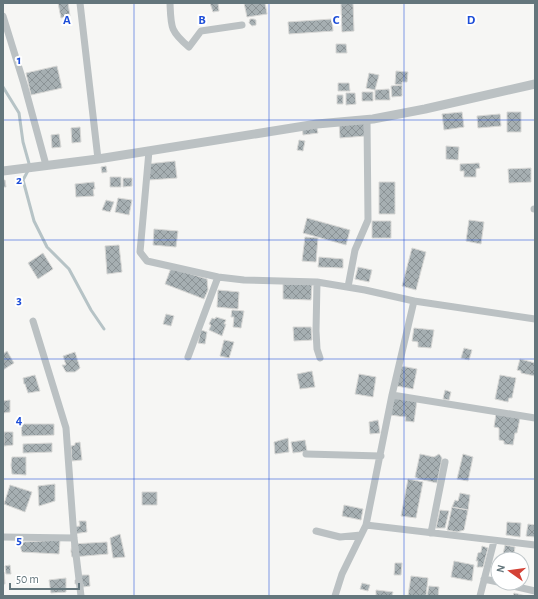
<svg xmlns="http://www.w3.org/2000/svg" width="538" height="599" font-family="'Alegreya Sans',sans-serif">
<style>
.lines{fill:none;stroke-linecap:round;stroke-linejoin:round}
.stream{stroke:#b6c3c6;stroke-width:3}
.building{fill:url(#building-cross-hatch);stroke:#d8d8d6}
.minor{stroke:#bbc1c3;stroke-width:7}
.tertiary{stroke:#bbc1c3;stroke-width:9}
.grid{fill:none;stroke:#1d4ed8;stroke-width:1;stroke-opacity:0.55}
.grid-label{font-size:13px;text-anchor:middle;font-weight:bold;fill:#1d4ed8;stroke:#fff;stroke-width:4;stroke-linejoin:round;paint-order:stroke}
</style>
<defs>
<pattern id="building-cross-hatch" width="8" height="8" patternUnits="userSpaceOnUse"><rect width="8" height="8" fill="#a6afb2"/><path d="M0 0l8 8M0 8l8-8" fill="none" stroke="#8b9396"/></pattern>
</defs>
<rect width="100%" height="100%" fill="#f6f6f4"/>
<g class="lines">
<path class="stream" d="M3 87 19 113 23 142 30 167 23 180 34 221 47 247 69 269 91 310 104 329"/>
</g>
<path class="building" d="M58 3H68L70 16 61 18Z
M210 3H218L219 11 213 12Z
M244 3H265L267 14 247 17Z
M341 3H353L354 31 342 32Z
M250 19H254L256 20V25L252 26 249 23Z
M332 19 333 31 289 34 288 22Z
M336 44H346L347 53H336Z
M57 66 62 88 31 95 26 73Z
M396 71 408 72 407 82H402V85L395 84Z
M369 73 379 75 375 90 366 88Z
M338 83H349L350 91H338Z
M402 85V96L392 97 391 86Z
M389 89 390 100H375V90Z
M362 92H373V101H362Z
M346 93H355L356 104 346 105Z
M337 95H343V104H337Z
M462 112 464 127 444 130 442 114Z
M507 112H521V132H507Z
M500 114 501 126 478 128 477 116Z
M364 121 365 136 340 138 339 122Z
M316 123 318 133 303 135 302 125Z
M80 127 81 142 72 143 71 128Z
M59 134 61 147 52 148 51 135Z
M299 140 305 141 303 151 297 150Z
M446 146 459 147 458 160 446 159Z
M175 161 177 178 149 180 147 164Z
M479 163 480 168 476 169V177H464V171H460V164Z
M106 166 107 172 102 173 101 167Z
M531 168V182L509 183 508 169Z
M110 177H121V187H110Z
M123 178H132V186L123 187Z
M3 180H5L6 187H3Z
M94 182 95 189H93L94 196 76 197 75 184Z
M379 182H395V214H379Z
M118 198 132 200 129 215 115 212Z
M106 200 114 202 110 212 102 210Z
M307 218 350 230 346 245 303 233Z
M469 220 484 222 481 244 466 241Z
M372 221H391V238H372Z
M154 229 178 231 176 247 153 245Z
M305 237 318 238 316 262 302 261Z
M119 245 122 272 107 274 105 246Z
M412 248 426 252 416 290 402 286Z
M43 253 53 269 38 279 28 263Z
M319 257 343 259V268L318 267Z
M358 267 372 270 369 282 355 279Z
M171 268 207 279 208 290 204 299 165 284Z
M283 284H312L311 300 283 299Z
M218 290 239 292 238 309 217 307Z
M232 310 244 311 241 328 233 327 234 317H231Z
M166 314 174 316 171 326 163 324Z
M216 317 226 320 224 324H226L222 336 209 330 211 325 209 324 212 318 215 319Z
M293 327H311L312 340 294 341Z
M414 328 434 330 431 348 418 347V342L412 341Z
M201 330 207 332 205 344 198 343Z
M224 340 234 342 229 358 220 356Z
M464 348 472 350 469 360 461 358Z
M7 351 14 363 3 370V354Z
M75 352 80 368 75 372H66L62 365H66L63 356Z
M520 359 535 363V376L521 373V371L517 370Z
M401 366 417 369 413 389 397 386Z
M312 371 315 387 300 389 297 374Z
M359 374 376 377 373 397 355 394Z
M35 375 40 391 28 393 25 384H24L23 378Z
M500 375 516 378 512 398H509L508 402 495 399Z
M445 390 451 392 449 400 443 399Z
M393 397 417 400 414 422 405 421 406 417 390 415Z
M10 400V412L3 413V401Z
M496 414 520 418 517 433H515L513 445 504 444V441L499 440V428L494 427Z
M378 420 380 433 370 434 369 422Z
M21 424H54V435L22 436Z
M4 432H13V445L4 446Z
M288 438 289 452 275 454 274 442Z
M305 440 307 451 293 453 291 442Z
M80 442 82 460 72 461 71 446 75 445V443Z
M52 443V452L23 453V444Z
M420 454 434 457 439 454 442 458 437 483 419 479 415 477Z
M463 454 473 457 468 481 457 479Z
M12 457H26V475L12 474 11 465Z
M408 479 423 482 416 518 401 516Z
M55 484V501L39 506 38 486Z
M10 485 32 492 25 512 4 504Z
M142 492H157V505H142Z
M460 493 470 495 468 510 452 507 455 500 458 501Z
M344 505 363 509 361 520 342 516Z
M452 507 468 510 464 530 457 532 447 530Z
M440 510 449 511 445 528H436Z
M79 521H86L87 532 73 534 72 527 80 526Z
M507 522 521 523 520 537 506 535Z
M528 524 535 525V537L526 536Z
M120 534 125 557 113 558 110 538Z
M60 540 59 554 22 552 20 546 23 542Z
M107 542 108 554 72 557 71 551 72 544Z
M505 545 515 547 513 559H502Z
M482 546 488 548 483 567H477L478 561H476L478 553 481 552Z
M454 561 474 565 472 581 451 577Z
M395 563H402L401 575H394Z
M10 565 11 574H6L5 566Z
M3 572H4L5 584H3Z
M82 575H89L90 586 83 587V584H75V580L81 579Z
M411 576 428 578 426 596H408Z
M66 578V592L51 593 49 580Z
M362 583 370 585 368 591 360 589Z
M429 586 439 587 438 596H427Z
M376 590 393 592 392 596H376Z
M514 593 526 596H513Z"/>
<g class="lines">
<path class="minor" d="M80 3 98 159
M170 3C171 27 170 31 189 47L201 31 242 25
M3 16 24 84 46 165
M149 151 140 252 147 261 218 277 244 280 317 282 365 290 414 301 535 319
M534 209H535
M317 282 316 331 317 349 320 358
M348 287 355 250 368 220 367 120 372 119
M33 321 66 428 74 538 81 596
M188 357 218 277
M392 395 535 418
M306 454 381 456
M366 525 535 545
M316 531 340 537 361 535
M431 533 445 462
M3 537 74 538
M484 579 498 582
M500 583 535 591
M335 596 342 574 366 525 392 395 414 301
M480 596 494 541"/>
<path class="tertiary" d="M3 171 98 159 317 124 373 119 425 109 535 84"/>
</g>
<path class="grid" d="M134 3V596M269 3V596M404 3V596M3 120H535M3 240H535M3 359H535M3 479H535"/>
<g class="grid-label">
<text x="67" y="24">A</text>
<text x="202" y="24">B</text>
<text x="336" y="24">C</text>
<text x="471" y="24">D</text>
<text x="19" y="64">1</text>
<text x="19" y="184">2</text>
<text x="19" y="304">3</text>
<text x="19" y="424">4</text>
<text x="19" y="544">5</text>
</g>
<rect width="538" height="599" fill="none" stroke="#64767c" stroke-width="8"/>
<g transform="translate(510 571) rotate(284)"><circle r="19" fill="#ffffff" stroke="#c1c8cb"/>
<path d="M0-3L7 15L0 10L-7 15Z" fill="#d44236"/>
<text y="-6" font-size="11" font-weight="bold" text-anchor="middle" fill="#64767c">N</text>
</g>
<path d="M10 583v6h69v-6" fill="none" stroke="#64767c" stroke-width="2"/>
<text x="16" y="583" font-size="12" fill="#64767c" stroke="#ffffff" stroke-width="3" paint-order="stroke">50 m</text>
</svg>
